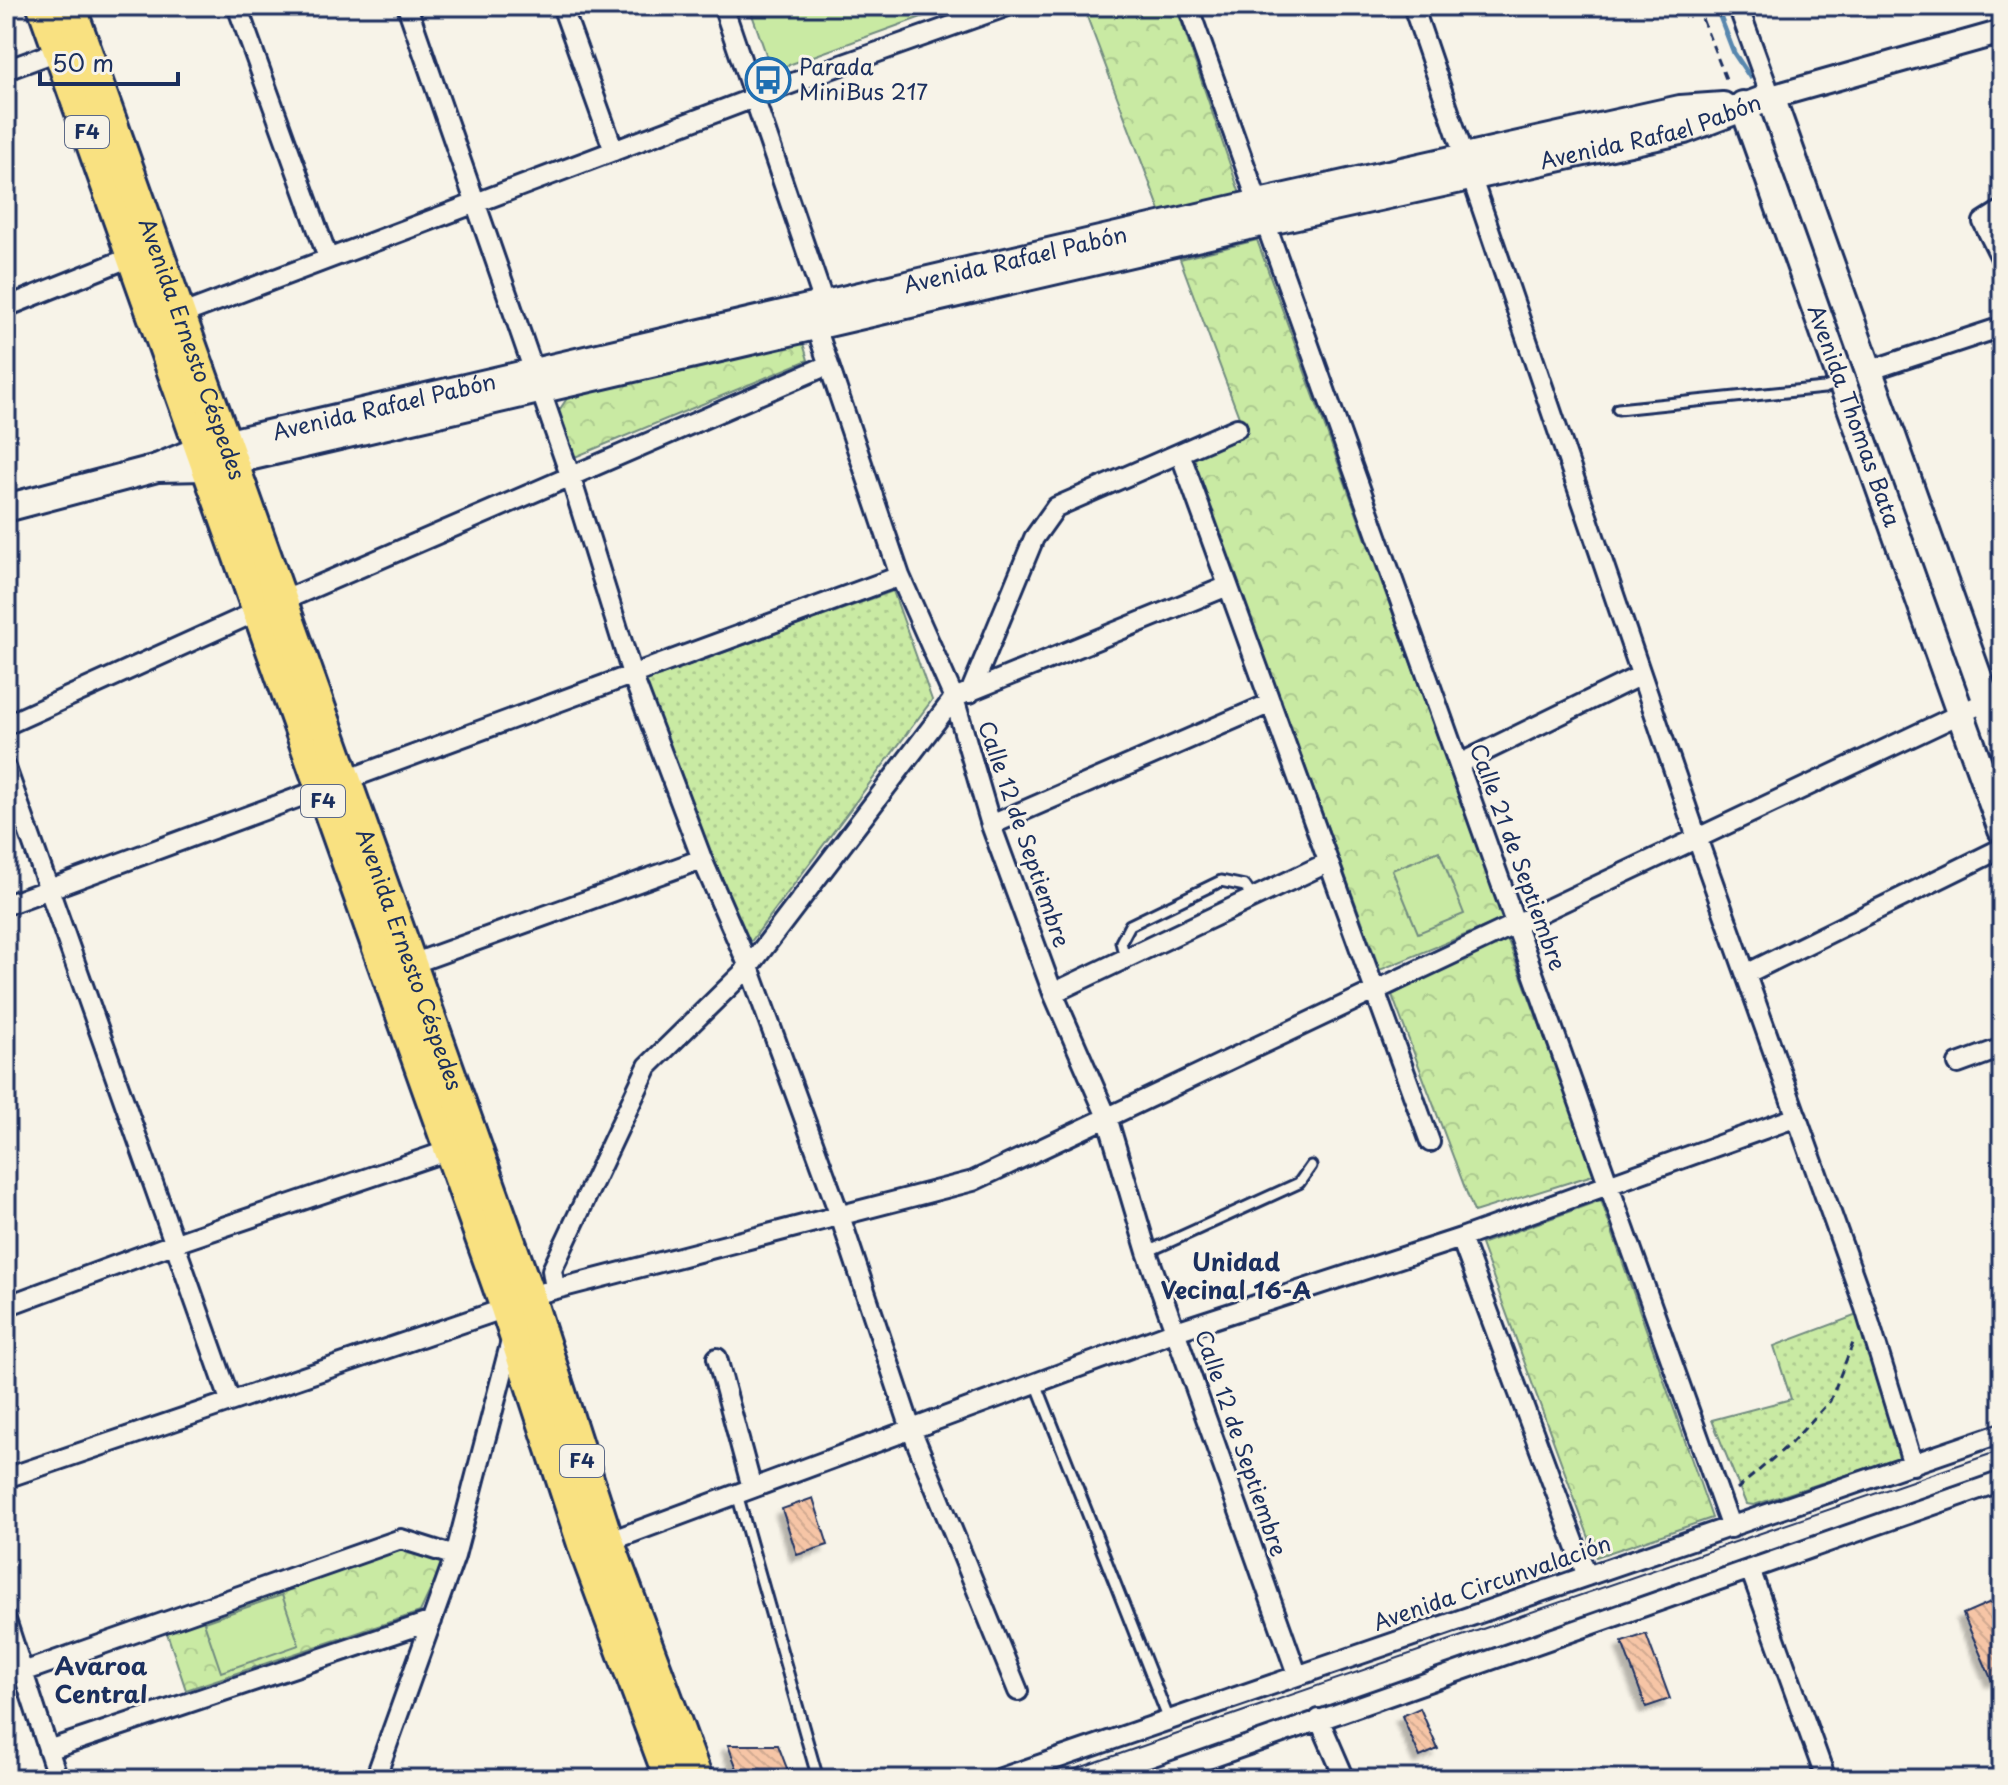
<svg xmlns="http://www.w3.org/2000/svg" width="2008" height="1785" font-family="'Playpen Sans',sans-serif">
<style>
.grass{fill:url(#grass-dots);stroke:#728c80;stroke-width:2}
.forest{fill:url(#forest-crowns);stroke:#728c80;stroke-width:2}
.pitch{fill:#c9eaa3;stroke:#728c80;stroke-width:2}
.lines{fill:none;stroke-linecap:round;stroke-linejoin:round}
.stream{stroke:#5987ae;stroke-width:5}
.building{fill:url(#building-back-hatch);stroke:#1b2f5e;stroke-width:2;filter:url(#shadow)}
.service-casing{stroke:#1b2f5e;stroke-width:15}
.minor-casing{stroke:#1b2f5e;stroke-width:24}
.tertiary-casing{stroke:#1b2f5e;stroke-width:28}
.secondary-casing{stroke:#1b2f5e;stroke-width:32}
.trunk-casing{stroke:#1b2f5e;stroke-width:36}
.path{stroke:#1b2f5e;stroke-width:3;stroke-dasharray:8 6;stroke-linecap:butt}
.service{stroke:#f7f3e8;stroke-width:9}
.minor{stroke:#f7f3e8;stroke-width:18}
.tertiary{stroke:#f7f3e8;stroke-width:22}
.secondary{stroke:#f7f3e8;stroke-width:26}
.trunk{stroke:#f9e181;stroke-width:30}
.tram{stroke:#1b2f5e;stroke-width:2}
.labels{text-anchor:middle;stroke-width:6;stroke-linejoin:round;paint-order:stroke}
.shield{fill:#f7f3e8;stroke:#5d6a87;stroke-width:2}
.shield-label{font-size:20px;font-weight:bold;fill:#1b2f5e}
.poi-label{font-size:22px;fill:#1b2f5e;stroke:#f7f3e8;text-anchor:start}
.street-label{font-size:22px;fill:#1b2f5e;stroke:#f7f3e8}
.neighbourhood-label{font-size:24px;font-weight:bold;fill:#1b2f5e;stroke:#f7f3e8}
</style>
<defs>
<pattern id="grass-dots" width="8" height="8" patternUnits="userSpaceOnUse" patternTransform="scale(2)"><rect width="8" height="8" fill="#c9eaa3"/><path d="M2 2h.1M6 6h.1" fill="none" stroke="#acc98f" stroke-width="1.8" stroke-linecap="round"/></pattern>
<pattern id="forest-crowns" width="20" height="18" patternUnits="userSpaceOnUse" patternTransform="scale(2)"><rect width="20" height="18" fill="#c9eaa3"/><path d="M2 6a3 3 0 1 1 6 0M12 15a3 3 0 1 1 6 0" fill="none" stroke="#acc98f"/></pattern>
<pattern id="building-back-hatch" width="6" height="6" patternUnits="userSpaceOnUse" patternTransform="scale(2)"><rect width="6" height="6" fill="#f6c5a6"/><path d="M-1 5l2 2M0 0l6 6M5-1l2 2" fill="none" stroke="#d2aa91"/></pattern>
<filter id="shadow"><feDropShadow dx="-6" dy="6" stdDeviation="2" flood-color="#0004"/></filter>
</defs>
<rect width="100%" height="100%" fill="#f7f3e8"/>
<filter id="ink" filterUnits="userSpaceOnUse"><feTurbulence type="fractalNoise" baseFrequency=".0125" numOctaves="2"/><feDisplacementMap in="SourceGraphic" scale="16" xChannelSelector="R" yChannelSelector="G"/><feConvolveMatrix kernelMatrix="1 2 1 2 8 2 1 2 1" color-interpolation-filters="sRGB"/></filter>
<g filter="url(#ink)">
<path class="grass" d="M893 591 932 700 744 951 645 681Z
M1857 1315 1902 1457 1754 1505 1746 1504 1712 1420 1791 1399 1774 1346Z"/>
<path class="forest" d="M1083 6H1176L1240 194 1161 213Z
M1257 240 1504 919 1380 970 1191 456 1246 436 1180 259Z
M802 340 808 360 575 457 556 415 568 397Z
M1507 938 1596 1174 1474 1212 1392 995Z
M1601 1200 1712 1518 1596 1557 1481 1244Z
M402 1549 445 1559 420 1612 186 1690 165 1627Z"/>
<path class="pitch" d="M749 6H952L772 71Z
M1439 851 1464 914 1418 933 1392 870Z
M282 1595 299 1645 221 1672 204 1622Z"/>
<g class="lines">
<path class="stream" d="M1716 6 1734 53 1750 77"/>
</g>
<path class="building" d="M813 1498 828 1545 797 1555 782 1509Z
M2002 1597V1676L1992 1681 1963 1614Z
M1646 1634 1670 1699 1646 1707 1622 1642Z
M1420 1708 1438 1749 1420 1757 1402 1716Z
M728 1745H778L791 1779H741Z
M1884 1768 1890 1779H1864Z"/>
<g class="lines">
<g class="service-casing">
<path id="service" d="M1618 409 1824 388 1838 383
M1125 958 1121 942 1130 925 1221 881 1245 886 1253 898
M1147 1252 1299 1183 1311 1166
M1036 1383 1169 1720
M737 1494 818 1779"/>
</g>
<g class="minor-casing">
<path id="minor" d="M237 6 328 258
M407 6 570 475 632 674 702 859 749 967 840 1216 911 1429 1018 1691
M562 6 614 151
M723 6 820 291 816 327 900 576 954 698 991 825 1053 993 1107 1117 1147 1252 1297 1674
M1188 6 1731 1528
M1413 6 1697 838 1865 1308 1913 1465
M1738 6 1771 97
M6 70 58 51
M2002 210 1983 222 2002 260
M6 307 141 253
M180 315 830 69 1008 6
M1868 371 2002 327
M1180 453 1430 1142
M280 602 828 365
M970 693 1034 538 1056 507 1237 428
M6 725 258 611
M1459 764 1641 675
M6 768 230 1400
M991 825 1271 703
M6 905 900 576
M409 965 702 859
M1746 974 2002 848
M1053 993 1327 863
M1958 1064 2002 1048
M1461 1238 1587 1576
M555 1289 552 1270 648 1066 749 967 954 698 1228 586
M6 1306 173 1244 456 1148
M717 1358 752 1488
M6 1478 506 1308 529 1296 973 1181 2002 694
M602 1544 1176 1331 1461 1238 1797 1117
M1750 1569 1826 1779
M6 1620 58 1779
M23 1672 401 1539 455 1556
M1319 1719 1345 1779
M48 1750 432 1621
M375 1779 455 1556 512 1337
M998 1779 2002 1433
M1151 1779 2002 1481"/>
</g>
<g class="tertiary-casing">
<path id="tertiary" d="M1771 97 2002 32"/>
</g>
<g class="secondary-casing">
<g id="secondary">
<path id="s1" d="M1743 105 2002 830"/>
<path id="s2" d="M157 468 205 467 231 461 1265 222 1684 130 1771 97 2002 744"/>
<path id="s3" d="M6 508 157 468 199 450 1259 203 1680 109 1723 106"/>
</g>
</g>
<g class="trunk-casing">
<g id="trunk">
<path d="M43 6 506 1308 585 1550 670 1779"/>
<path id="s4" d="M70 6 529 1296 608 1541 697 1779"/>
</g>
</g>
<path class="path" d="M1697 6 1728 84
M1737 1489 1791 1443 1830 1401 1855 1338"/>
<use href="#service" class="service"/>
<use href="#minor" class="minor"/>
<use href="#tertiary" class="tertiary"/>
<use href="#secondary" class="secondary"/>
<use href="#trunk" class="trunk"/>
<path class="tram" d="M1047 1779 2002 1450"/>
</g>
</g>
<defs>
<g id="bus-ring" transform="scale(2.3)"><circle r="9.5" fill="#f7f3e8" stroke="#1f6fb2" stroke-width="1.5"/><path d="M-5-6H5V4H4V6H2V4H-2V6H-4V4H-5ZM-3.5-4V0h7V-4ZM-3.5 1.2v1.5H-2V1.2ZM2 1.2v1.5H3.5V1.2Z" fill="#1f6fb2"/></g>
</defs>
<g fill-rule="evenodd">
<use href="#bus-ring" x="768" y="80"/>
</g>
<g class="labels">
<g class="shield">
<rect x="65" y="116" width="44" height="32" rx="6"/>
<rect x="301" y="785" width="44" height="32" rx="6"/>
<rect x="560" y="1445" width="44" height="32" rx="6"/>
</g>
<g class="shield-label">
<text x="87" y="139">F4</text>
<text x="323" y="808">F4</text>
<text x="582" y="1468">F4</text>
</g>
<g class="poi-label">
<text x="799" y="75">Parada<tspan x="799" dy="25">MiniBus 217</tspan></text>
</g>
<g class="street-label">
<text dy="8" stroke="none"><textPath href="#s2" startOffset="1532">Avenida Rafael Pabón</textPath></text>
<text dy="8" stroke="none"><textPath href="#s3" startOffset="1040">Avenida Rafael Pabón</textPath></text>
<text dy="8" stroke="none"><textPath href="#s4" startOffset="364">Avenida Ernesto Céspedes</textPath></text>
<text dy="8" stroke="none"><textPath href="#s3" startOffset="392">Avenida Rafael Pabón</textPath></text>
<text dy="8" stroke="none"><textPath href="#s1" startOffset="330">Avenida Thomas Bata</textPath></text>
<text transform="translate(1024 834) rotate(71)" y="8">Calle 12 de Septiembre</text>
<text transform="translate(1518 857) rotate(70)" y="8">Calle 21 de Septiembre</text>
<text dy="8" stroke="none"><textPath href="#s4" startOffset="1012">Avenida Ernesto Céspedes</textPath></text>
<text transform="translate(1241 1443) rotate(71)" y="8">Calle 12 de Septiembre</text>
<text transform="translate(1492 1583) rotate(-19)" y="8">Avenida Circunvalación</text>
</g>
<g class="neighbourhood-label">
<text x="1236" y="1271">Unidad<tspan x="1236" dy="28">Vecinal 16-A</tspan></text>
<text x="101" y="1675">Avaroa<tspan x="101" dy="28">Central</tspan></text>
</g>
</g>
<rect width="2008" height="1785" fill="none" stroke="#f7f3e8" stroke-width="32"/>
<rect x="16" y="16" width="1976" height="1753" fill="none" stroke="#1b2f5e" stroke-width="3" filter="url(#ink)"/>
<path d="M40 72v12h138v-12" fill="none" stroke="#1b2f5e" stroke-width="4"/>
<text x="52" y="72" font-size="24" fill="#1b2f5e" stroke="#f7f3e8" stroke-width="6" paint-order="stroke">50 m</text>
</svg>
